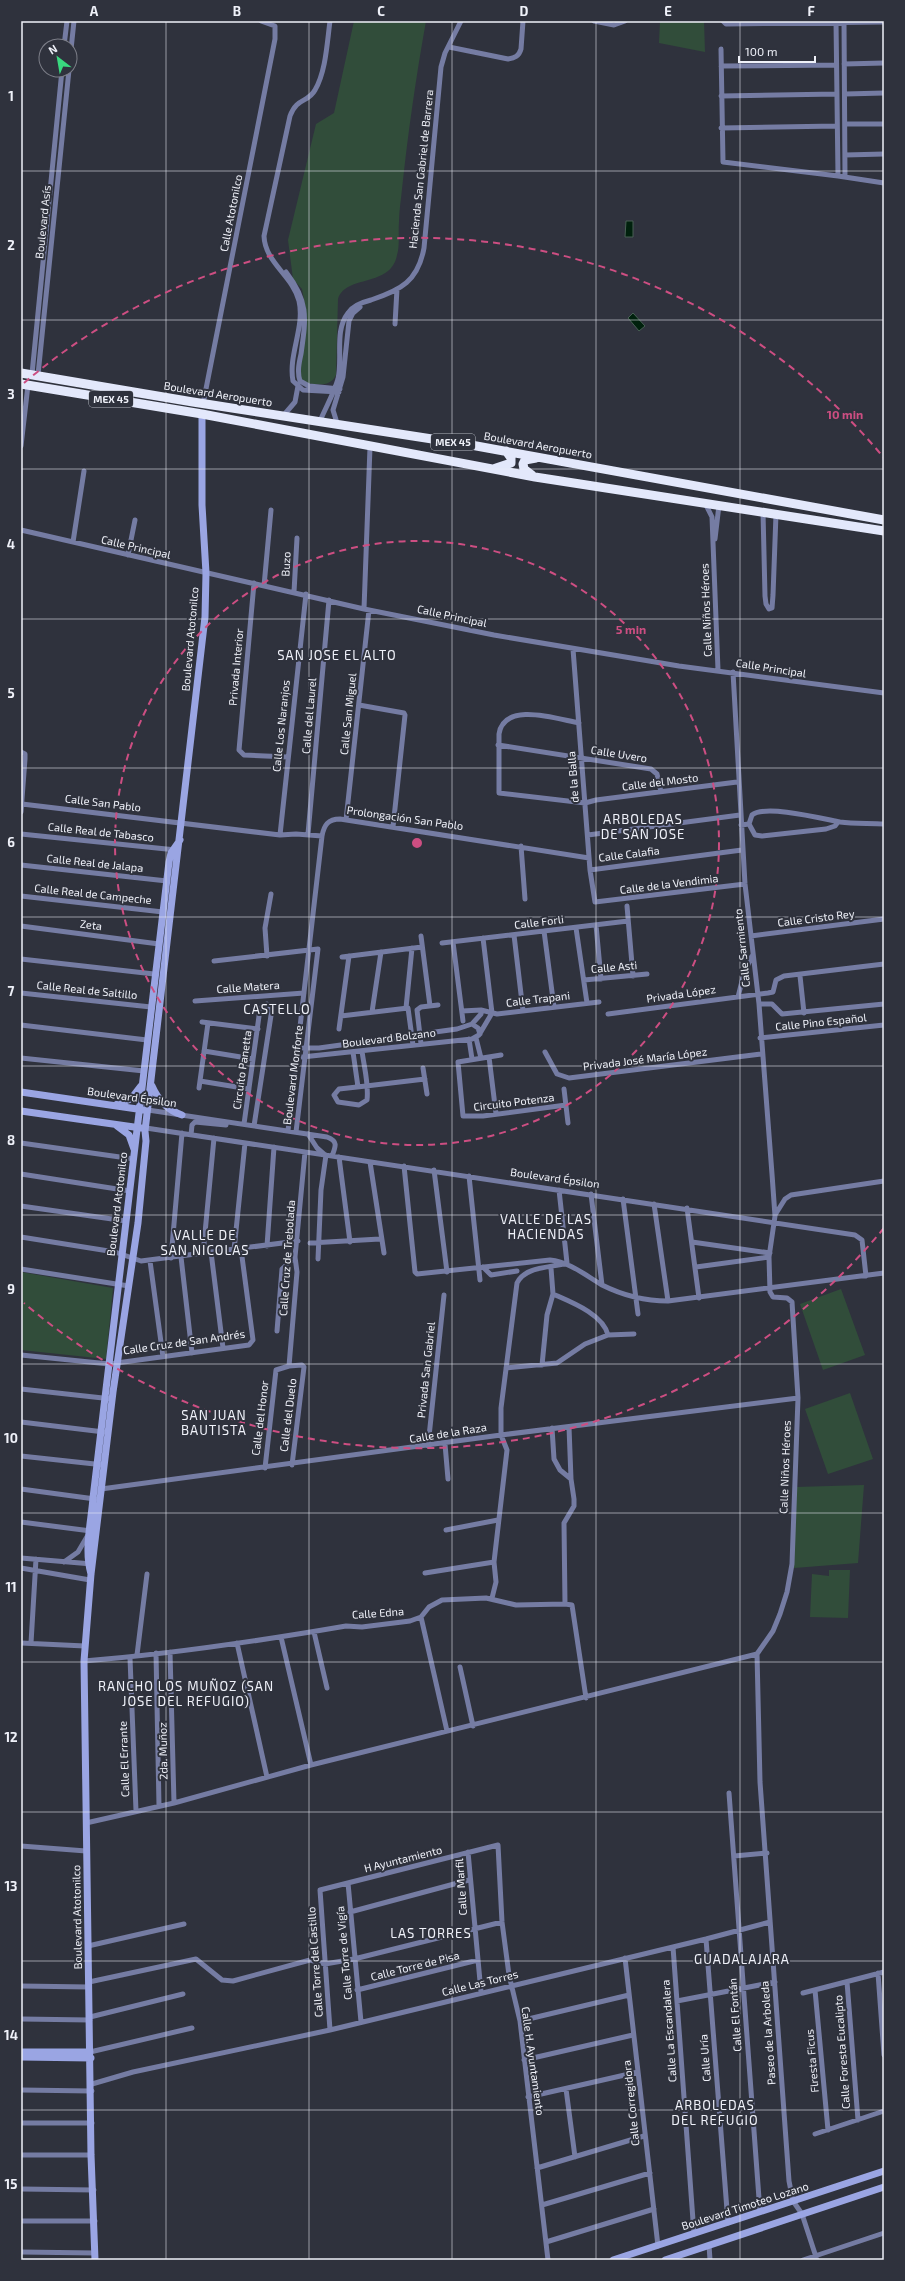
<svg xmlns="http://www.w3.org/2000/svg" width="905" height="2281" font-family="'Exo 2',sans-serif">
<style>
.green{fill:#314d3a}
.water{fill:#00210d;stroke:#485f54}
.lines{fill:none;stroke-linecap:round;stroke-linejoin:round}
.street{stroke:#757ca3;stroke-width:5}
.secondary{stroke:#9aa5e3;stroke-width:7}
.highway{stroke:#e3e8fb;stroke-width:9}
.grid{fill:none;stroke:#eff1f9;stroke-width:1;stroke-opacity:0.55}
.ring{fill:none;stroke:#cd4e82;stroke-width:2;stroke-dasharray:7 5}
.labels{text-anchor:middle;stroke-width:4;stroke-linejoin:round;paint-order:stroke}
.shield{fill:#2f323d;stroke:#b5b8c1;stroke-width:1}
.shield-label{font-size:10px;font-weight:bold;fill:#eff1f9}
.street-label{font-size:11px;fill:#eff1f9;stroke:#2f323d}
.quarter-label{font-size:13px;letter-spacing:1px;fill:#eff1f9;stroke:#2f323d}
.centre{fill:#cd4e82;stroke:#2f323d;stroke-width:2}
.ring-label{font-size:12px;text-anchor:middle;font-weight:bold;fill:#cd4e82;stroke:#2f323d;stroke-width:4;stroke-linejoin:round;paint-order:stroke}
.neatline{fill:none;stroke:#eff1f9;stroke-width:1.5}
.grid-label{font-size:13px;text-anchor:middle;font-weight:bold;fill:#eff1f9}
</style>
<rect width="100%" height="100%" fill="#2f323d"/>
<path class="green" d="M354 21H426C416 77 408 132 402 189 401 200 399 211 399 222 398 233 400 245 397 255 391 288 346 274 338 299L336 375C330 388 316 384 304 383L299 375 306 310 302 289 293 279 288 240 316 124 334 113Z
M660 21H704L705 52 659 43Z
M21 1272 113 1288 106 1359 21 1350Z
M841 1289 865 1355 823 1370 800 1304Z
M850 1393 873 1459 828 1474 805 1409Z
M864 1485 858 1563 794 1568 796 1487Z
M829 1570H850L848 1618 810 1617 812 1574 829 1576Z"/>
<path class="water" d="M626 221H633V237H625Z
M633 313 645 326 639 331 628 318Z"/>
<g class="lines">
<path class="street" d="M330 21C327 43 326 71 315 90 308 103 297 97 290 116L264 236C265 263 293 276 299 301 305 327 288 355 293 381L303 390 339 392
M594 21 614 25 625 21
M723 21 726 24 884 22
M836 21 838 176 884 183
M844 21 845 177
M64 46 67 21
M449 47 508 59C515 58 519 56 521 49L523 21
M721 49 723 162 838 176
M70 59 74 21
M844 64 884 63
M721 66 836 65
M845 94 884 93
M721 96 837 94
M845 124H884
M721 128 837 126
M845 155 884 154
M286 272C309 302 306 318 301 354 299 363 297 372 300 381L309 386 340 389
M395 324 397 289
M32 374 62 70
M38 375 69 70
M203 404 275 39V26L261 21
M283 416 295 402 298 386
M320 421C326 407 334 393 338 379 343 358 334 331 348 313 353 305 363 302 371 300 401 290 418 281 424 248L441 67 445 53 461 21
M337 423 333 410 343 377 349 321 353 313 360 307
M21 446 28 385
M705 503 712 517 718 670
M763 512 765 596 766 604 769 609 772 608 773 595 776 514
M21 530 364 609 494 635 679 666 884 693
M715 539 719 505
M73 542 84 471
M128 555 135 520
M254 583 239 750 244 755 288 757
M264 586 271 510
M294 592 297 538
M364 609 370 447
M573 649 590 870 595 902 745 884
M733 672 745 884 759 1004 772 1174 775 1216 769 1257 770 1292 773 1297 787 1298 792 1302 798 1398 792 1564 787 1592 780 1614 773 1631 757 1654
M359 705 404 713 405 715 393 827
M579 723C557 719 504 701 499 734V793L585 803 596 800 737 782
M498 745 651 769 657 774 661 792
M21 752 25 754V759L21 812
M22 804 280 835 296 834 322 836C324 825 328 819 340 819L589 858
M346 820 369 610
M749 824 755 835 762 836 826 829 835 826 838 822
M741 825 749 824 752 815C765 804 824 819 840 822 854 824 870 823 884 824
M21 834 176 850
M308 834 329 600
M280 835 306 594
M588 835 740 815
M521 846 525 899
M21 865 167 881
M590 870 742 850
M21 896 163 912
M627 906 633 976
M596 925 601 979
M21 926 159 944
M576 928 587 1003
M544 931 554 1007
M514 935 523 1011
M421 936 430 1006
M751 936 884 919
M483 938 492 1013
M453 942 463 1021
M442 943 628 921
M267 956 265 928 271 894
M342 957 422 947
M21 959 154 974
M214 961 318 949 296 1132
M800 976 804 1013
M584 980 647 974
M21 993 151 1007
M738 997 744 973 752 956
M195 1001 304 993
M759 1004H772L782 1014 884 1004
M406 1008 412 948
M462 1011 481 1010 497 1014 599 1002
M372 1012 381 952
M608 1014 768 993 773 992 776 980 784 976 884 964
M341 1016 408 1008 413 1045
M202 1022 258 1029
M472 1024 478 1028 480 1034
M21 1025 147 1040
M339 1029 349 956
M476 1038 481 1058
M760 1038 884 1025
M469 1039 472 1059
M421 1044 417 1010 421 1007 438 1005
M303 1048H319L457 1029 472 1024 481 1014V1010
M204 1051 253 1059
M362 1051C364 1067 369 1084 367 1100L359 1105 338 1102 334 1095 339 1089 366 1086 425 1079
M353 1052 358 1087
M545 1052 557 1074 569 1078 761 1054
M501 1055 458 1062 463 1116H483L566 1105
M302 1057 472 1039 479 1035 492 1013
M489 1057 496 1114
M21 1058 144 1071
M423 1068 427 1094
M200 1081 249 1089
M199 1088 208 1023
M564 1089 568 1123
M148 1110 327 1137C338 1141 336 1146 332 1156
M244 1124 260 1009 263 1006 267 1004 272 1009 254 1126
M146 1128 855 1235 862 1240 866 1276
M288 1131 322 836
M308 1134 317 1148 325 1155
M191 1135 192 1125 195 1122 226 1125
M21 1143 134 1159
M339 1157 350 1242
M370 1162 384 1253
M404 1166 415 1272 417 1274 550 1260C570 1262 585 1275 602 1285 624 1296 644 1301 668 1301L884 1273
M434 1170 447 1272
M21 1174 130 1191
M469 1176 480 1280
M591 1194 602 1285
M623 1199 638 1314
M654 1204 668 1301
M21 1206 126 1221
M687 1208 699 1298
M775 1215 785 1199 791 1195 884 1181
M21 1237 115 1252 141 1261 298 1241
M692 1242 770 1253
M310 1243 380 1239
M267 1246 274 1147
M234 1250 245 1143
M211 1252 223 1348
M203 1254 214 1138
M181 1257 192 1353
M171 1258 182 1133
M318 1259 321 1190 326 1155
M150 1261 163 1357
M483 1267 491 1275 517 1271
M696 1267 769 1257
M551 1268 553 1294C571 1302 603 1314 608 1335
M21 1269 129 1286
M277 1331 282 1269 295 1257
M21 1355 109 1364 249 1345 253 1340 241 1249
M542 1365 547 1315 553 1294
M289 1366 297 1272 295 1257 305 1152
M506 1368 557 1363 585 1344 608 1335 634 1334
M21 1389 112 1399
M21 1422 104 1432
M569 1427 571 1479
M552 1428 554 1459 560 1470 571 1479 574 1499V1506L564 1523 565 1604
M445 1444 448 1479
M428 1446 444 1295
M21 1456 104 1465
M265 1468 276 1370 289 1366 302 1365 304 1367 292 1465
M21 1489 95 1499
M101 1489 501 1435 798 1398
M21 1522 91 1531
M446 1530 498 1520
M21 1558 92 1564
M64 1562 78 1552 88 1535
M21 1568 90 1580
M425 1573 494 1562
M492 1598 496 1582 494 1562 507 1450 501 1435V1408L517 1283C525 1266 551 1268 567 1263L559 1190
M421 1617 447 1731
M314 1632 327 1688
M281 1637 311 1765
M21 1643 85 1646
M31 1643 36 1559
M237 1643 267 1777
M170 1652 174 1803
M156 1653 159 1806
M757 1654 760 1782 789 2181 793 2201 802 2214 817 2260
M137 1655 147 1574
M130 1658 136 1811
M84 1661C172 1654 259 1641 346 1626L362 1627 410 1621 421 1617 429 1607 442 1600 486 1598 516 1605 565 1604 572 1605 586 1698
M460 1667 473 1726
M729 1793 760 2212
M86 1823 174 1803 311 1765 757 1654
M21 1846 86 1851
M468 1852 481 1992
M734 1856 767 1853
M348 1883 361 2022
M350 1912 469 1880
M706 1939 728 2223
M88 1946 184 1924
M673 1947 694 2234
M625 1958 658 2246
M878 1973 884 2055
M89 1982 196 1959 222 1980 233 1981 310 1960 325 1964 354 1959 502 1922
M847 1982 858 2120
M21 1986 89 1987
M357 1990 478 1960
M815 1990 828 2130
M803 1993 884 1972
M677 2001 775 1982
M90 2017 183 1994
M21 2019 90 2020
M520 2021 629 1995
M330 2030 320 1890 498 1845 502 1922 509 1975 520 2021 548 2260
M90 2052 192 2028
M524 2060 633 2035
M92 2084 133 2072 330 2030 706 1939 770 1922
M566 2089 575 2157
M21 2090 92 2091
M528 2097 638 2072
M21 2123H92
M815 2134 884 2111
M21 2155H91
M537 2168 644 2136
M21 2189 94 2190
M542 2205 650 2173
M21 2221H95
M546 2242 654 2209
M709 2245 710 2260
M21 2252 95 2253
M803 2260 884 2233"/>
<path class="secondary" d="M152 1086C158 1100 167 1110 182 1115
M21 1092 144 1110
M117 1104 131 1099 141 1086
M21 1111 141 1128
M117 1126 129 1135 134 1149
M91 1574C84 1550 91 1523 93 1498L169 862 171 853 180 840
M21 2052H90
M21 2057 91 2058
M95 2260 91 2155 84 1661 91 1574 113 1392 138 1223 146 1141 145 1131 205 617 206 573 202 505V414
M613 2260 884 2171
M665 2260 884 2187"/>
<path class="highway" d="M21 373 193 402 471 445 884 520
M21 384 202 414 535 477 884 531
M496 468 511 463V458L506 451
M532 475 524 469 523 464 525 460 536 458"/>
</g>
<path class="grid" d="M166 21V2260M309 21V2260M452 21V2260M596 21V2260M740 21V2260M21 171H884M21 320H884M21 469H884M21 619H884M21 768H884M21 917H884M21 1066H884M21 1215H884M21 1364H884M21 1513H884M21 1662H884M21 1812H884M21 1961H884M21 2110H884"/>
<g class="ring">
<circle cx="417" cy="843" r="302"/>
<path d="M884 1228A605 605 0 0 1 24 1303M24 383A605 605 0 0 1 884 458"/>
</g>
<g class="labels">
<g class="shield">
<rect x="89" y="391" width="44" height="16" rx="3"/>
<rect x="431" y="434" width="44" height="16" rx="3"/>
</g>
<g class="shield-label">
<text x="111" y="403">MEX 45</text>
<text x="453" y="446">MEX 45</text>
</g>
<g class="street-label">
<text transform="translate(421 169) rotate(-84)" y="4">Hacienda San Gabriel de Barrera</text>
<text transform="translate(231 213) rotate(-79)" y="4">Calle Atotonilco</text>
<text transform="translate(43 222) rotate(-84)" y="4">Boulevard Asís</text>
<text transform="translate(218 394) rotate(9)" y="4">Boulevard Aeropuerto</text>
<text transform="translate(538 445) rotate(10)" y="4">Boulevard Aeropuerto</text>
<text transform="translate(136 547) rotate(13)" y="4">Calle Principal</text>
<text transform="translate(286 564) rotate(-87)" y="4">Buzo</text>
<text transform="translate(706 610) rotate(-92)" y="4">Calle Niños Héroes</text>
<text transform="translate(452 616) rotate(12)" y="4">Calle Principal</text>
<text transform="translate(190 639) rotate(-85)" y="4">Boulevard Atotonilco</text>
<text transform="translate(236 667) rotate(-85)" y="4">Privada Interior</text>
<text transform="translate(771 668) rotate(9)" y="4">Calle Principal</text>
<text transform="translate(348 714) rotate(-84)" y="4">Calle San Miguel</text>
<text transform="translate(309 716) rotate(-85)" y="4">Calle del Laurel</text>
<text transform="translate(281 726) rotate(-84)" y="4">Calle Los Naranjos</text>
<text transform="translate(619 754) rotate(9)" y="4">Calle Uvero</text>
<text transform="translate(573 777) rotate(-94)" y="4">de la Balla</text>
<text transform="translate(660 782) rotate(-7)" y="4">Calle del Mosto</text>
<text transform="translate(103 803) rotate(7)" y="4">Calle San Pablo</text>
<text transform="translate(405 818) rotate(8)" y="4">Prolongación San Pablo</text>
<text transform="translate(101 832) rotate(6)" y="4">Calle Real de Tabasco</text>
<text transform="translate(629 854) rotate(-7)" y="4">Calle Calafia</text>
<text transform="translate(95 863) rotate(6)" y="4">Calle Real de Jalapa</text>
<text transform="translate(669 884) rotate(-7)" y="4">Calle de la Vendimia</text>
<text transform="translate(93 894) rotate(6)" y="4">Calle Real de Campeche</text>
<text transform="translate(816 918) rotate(-7)" y="4">Calle Cristo Rey</text>
<text transform="translate(539 922) rotate(-7)" y="4">Calle Forli</text>
<text transform="translate(91 925) rotate(7)" y="4">Zeta</text>
<text transform="translate(742 948) rotate(-96)" y="4">Calle Sarmiento</text>
<text transform="translate(614 967) rotate(-5)" y="4">Calle Asti</text>
<text transform="translate(248 987) rotate(-4)" y="4">Calle Matera</text>
<text transform="translate(87 990) rotate(6)" y="4">Calle Real de Saltillo</text>
<text transform="translate(681 994) rotate(-8)" y="4">Privada López</text>
<text transform="translate(538 999) rotate(-7)" y="4">Calle Trapani</text>
<text transform="translate(821 1022) rotate(-6)" y="4">Calle Pino Español</text>
<text transform="translate(389 1038) rotate(-7)" y="4">Boulevard Bolzano</text>
<text transform="translate(645 1059) rotate(-7)" y="4">Privada José María López</text>
<text transform="translate(242 1070) rotate(-82)" y="4">Circuito Panetta</text>
<text transform="translate(293 1075) rotate(-83)" y="4">Boulevard Monforte</text>
<text transform="translate(132 1097) rotate(8)" y="4">Boulevard Épsilon</text>
<text transform="translate(514 1102) rotate(-7)" y="4">Circuito Potenza</text>
<text transform="translate(555 1178) rotate(8)" y="4">Boulevard Épsilon</text>
<text transform="translate(117 1204) rotate(-83)" y="4">Boulevard Atotonilco</text>
<text transform="translate(287 1258) rotate(-86)" y="4">Calle Cruz de Trebolada</text>
<text transform="translate(184 1342) rotate(-8)" y="4">Calle Cruz de San Andrés</text>
<text transform="translate(426 1370) rotate(-84)" y="4">Privada San Gabriel</text>
<text transform="translate(288 1415) rotate(-83)" y="4">Calle del Duelo</text>
<text transform="translate(260 1418) rotate(-83)" y="4">Calle del Honor</text>
<text transform="translate(448 1433) rotate(-9)" y="4">Calle de la Raza</text>
<text transform="translate(785 1467) rotate(-88)" y="4">Calle Niños Héroes</text>
<text transform="translate(378 1613) rotate(-4)" y="4">Calle Edna</text>
<text transform="translate(163 1751) rotate(-91)" y="4">2da. Muñoz</text>
<text transform="translate(124 1759) rotate(-92)" y="4">Calle El Errante</text>
<text transform="translate(403 1859) rotate(-14)" y="4">H Ayuntamiento</text>
<text transform="translate(461 1887) rotate(-94)" y="4">Calle Marfil</text>
<text transform="translate(77 1917) rotate(-91)" y="4">Boulevard Atotonilco</text>
<text transform="translate(344 1953) rotate(-95)" y="4">Calle Torre de Vigía</text>
<text transform="translate(315 1962) rotate(-94)" y="4">Calle Torre del Castillo</text>
<text transform="translate(415 1966) rotate(-14)" y="4">Calle Torre de Pisa</text>
<text transform="translate(480 1983) rotate(-14)" y="4">Calle Las Torres</text>
<text transform="translate(735 2015) rotate(-94)" y="4">Calle El Fontán</text>
<text transform="translate(669 2031) rotate(-94)" y="4">Calle La Escandalera</text>
<text transform="translate(768 2033) rotate(-94)" y="4">Paseo de la Arboleda</text>
<text transform="translate(842 2052) rotate(-94)" y="4">Calle Foresta Eucalipto</text>
<text transform="translate(705 2058) rotate(-94)" y="4">Calle Uría</text>
<text transform="translate(533 2061) rotate(82)" y="4">Calle H. Ayuntamiento</text>
<text transform="translate(812 2061) rotate(-95)" y="4">Flresta Ficus</text>
<text transform="translate(631 2103) rotate(-96)" y="4">Calle Corregidora</text>
<text transform="translate(745 2206) rotate(-18)" y="4">Boulevard Timoteo Lozano</text>
</g>
<g class="quarter-label">
<text x="337" y="660">SAN JOSE EL ALTO</text>
<text x="643" y="824">ARBOLEDAS<tspan x="643" dy="15">DE SAN JOSE</tspan></text>
<text x="277" y="1014">CASTELLO</text>
<text x="546" y="1224">VALLE DE LAS<tspan x="546" dy="15">HACIENDAS</tspan></text>
<text x="205" y="1240">VALLE DE<tspan x="205" dy="15">SAN NICOLAS</tspan></text>
<text x="214" y="1420">SAN JUAN<tspan x="214" dy="15">BAUTISTA</tspan></text>
<text x="186" y="1691">RANCHO LOS MUÑOZ (SAN<tspan x="186" dy="15">JOSE DEL REFUGIO)</tspan></text>
<text x="431" y="1938">LAS TORRES</text>
<text x="742" y="1964">GUADALAJARA</text>
<text x="715" y="2110">ARBOLEDAS<tspan x="715" dy="15">DEL REFUGIO</tspan></text>
</g>
</g>
<circle cx="417" cy="843" r="6" class="centre"/>
<g class="ring-label">
<text x="845" y="419">10 min</text>
<text x="631" y="634">5 min</text>
</g>
<rect width="905" height="2281" fill="none" stroke="#2f323d" stroke-width="44"/>
<g transform="translate(58 58) rotate(329)"><circle r="19" fill="#2f323d" stroke="#7c7e88"/>
<path d="M0-3L7 15L0 10L-7 15Z" fill="#39d87f"/>
<text y="-6" font-size="11" font-weight="bold" text-anchor="middle" fill="#eff1f9">N</text>
</g>
<path d="M739 56v6h76v-6" fill="none" stroke="#eff1f9" stroke-width="2"/>
<text x="745" y="56" font-size="12" fill="#eff1f9" stroke="#2f323d" stroke-width="3" paint-order="stroke">100 m</text>
<rect x="22" y="22" width="861" height="2237" class="neatline"/>
<g class="grid-label">
<text x="94" y="16">A</text>
<text x="237" y="16">B</text>
<text x="381" y="16">C</text>
<text x="524" y="16">D</text>
<text x="668" y="16">E</text>
<text x="811" y="16">F</text>
<text x="11" y="101">1</text>
<text x="11" y="250">2</text>
<text x="11" y="399">3</text>
<text x="11" y="549">4</text>
<text x="11" y="698">5</text>
<text x="11" y="847">6</text>
<text x="11" y="996">7</text>
<text x="11" y="1145">8</text>
<text x="11" y="1294">9</text>
<text x="11" y="1443">10</text>
<text x="11" y="1592">11</text>
<text x="11" y="1742">12</text>
<text x="11" y="1891">13</text>
<text x="11" y="2040">14</text>
<text x="11" y="2189">15</text>
</g>
</svg>
